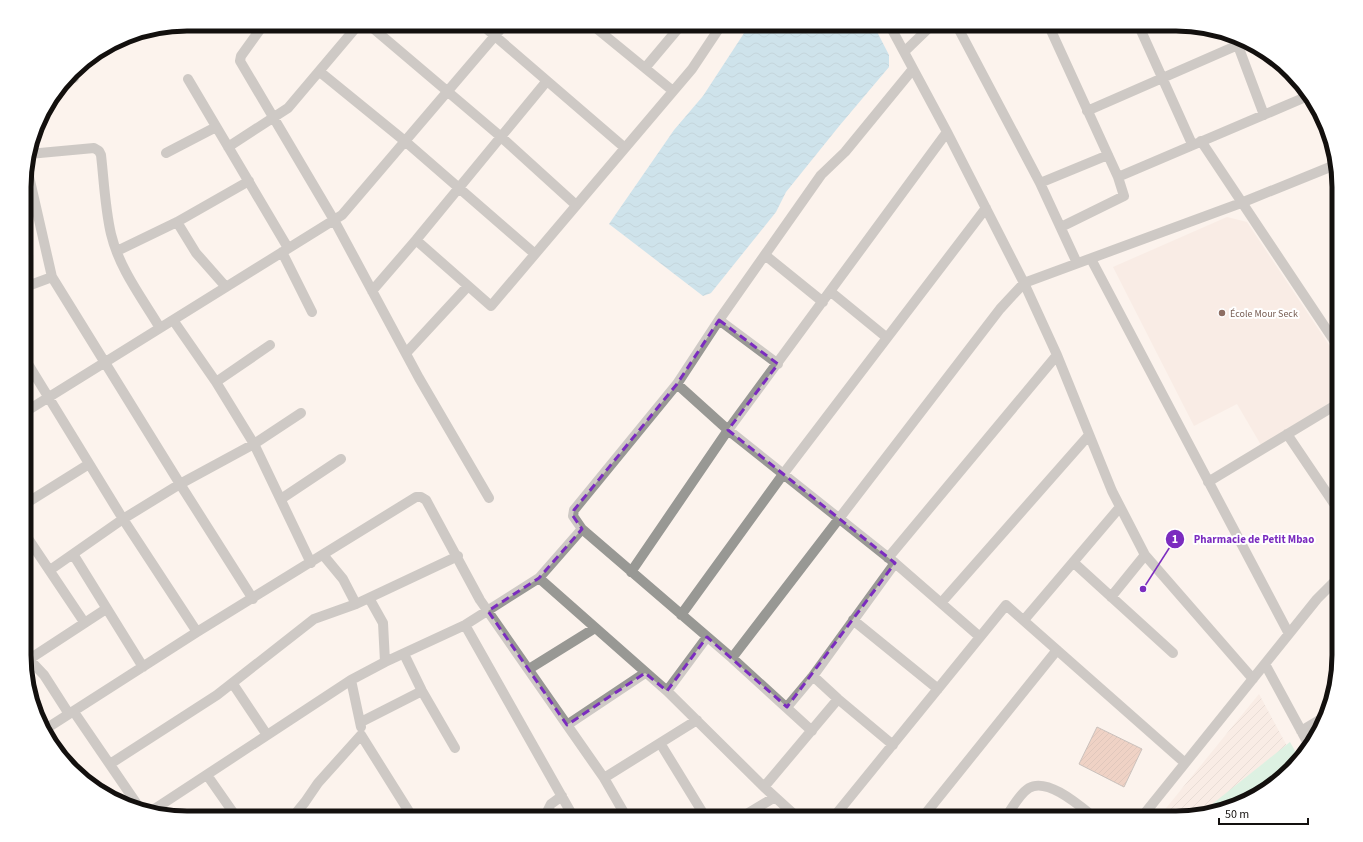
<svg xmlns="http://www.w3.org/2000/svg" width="1363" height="842" font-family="'Source Sans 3',sans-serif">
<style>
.industrial{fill:url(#industrial-furrows)}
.built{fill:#f6e5db}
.grass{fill:#b9efd6}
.water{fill:url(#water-waves)}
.building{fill:url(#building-hatch);stroke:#8f8682}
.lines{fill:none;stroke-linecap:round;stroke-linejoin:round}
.minor{stroke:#989894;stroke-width:10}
.marked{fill:none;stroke:#7b2cbf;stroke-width:3;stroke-dasharray:8 5;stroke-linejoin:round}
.education-dot{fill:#8d6e63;stroke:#fff;stroke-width:1.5}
.labels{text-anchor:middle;stroke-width:4;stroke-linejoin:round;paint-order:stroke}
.education-label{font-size:10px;fill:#785e54;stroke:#fff;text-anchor:start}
.rim{fill:none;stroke:#13100e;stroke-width:5}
.leader{fill:none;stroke:#7b2cbf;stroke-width:1.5}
.callout-dot{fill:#7b2cbf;stroke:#fff;stroke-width:1.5}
.mark-label{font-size:12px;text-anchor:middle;font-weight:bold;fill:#fff}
.callout-label{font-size:11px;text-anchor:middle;font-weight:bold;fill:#7b2cbf;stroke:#fff;stroke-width:4;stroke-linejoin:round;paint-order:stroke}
</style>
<defs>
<pattern id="industrial-furrows" width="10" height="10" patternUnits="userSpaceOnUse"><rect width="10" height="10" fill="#f6e5db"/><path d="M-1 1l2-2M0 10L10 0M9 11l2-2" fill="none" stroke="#d2c3bb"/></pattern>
<pattern id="water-waves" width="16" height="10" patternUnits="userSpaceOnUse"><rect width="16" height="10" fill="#97d0e9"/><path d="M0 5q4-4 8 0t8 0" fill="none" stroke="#81b2c7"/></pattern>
<pattern id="building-hatch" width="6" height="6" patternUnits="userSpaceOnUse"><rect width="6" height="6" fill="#e0ab96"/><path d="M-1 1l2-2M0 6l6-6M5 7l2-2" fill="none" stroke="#bf9280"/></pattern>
</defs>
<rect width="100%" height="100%" fill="#fcf3ed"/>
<path class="industrial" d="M1259 694 1295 761 1257 796 1186 818H1158Z"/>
<path class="built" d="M1227 217 1247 222 1339 360V397L1261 445 1237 404 1194 426 1113 267Z"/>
<path class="grass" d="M1290 742 1299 758 1257 796 1201 813Z"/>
<path class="water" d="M750 24H873L889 55V67L840 125 786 192 776 212 711 293 703 296 609 224 674 130 703 96Z"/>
<path class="building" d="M1097 727 1142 749 1124 787 1079 764Z"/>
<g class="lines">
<path class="minor" d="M264 24 241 56 240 61 334 220 419 378 489 498
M368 24 500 136 576 205
M481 24 625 148
M591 24 673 91
M889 24 947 132 1024 283 1057 355 1112 491 1145 555 1253 679
M956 24 1040 183 1077 263
M1048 24 1118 177 1124 196 1061 227
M1138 24 1192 144
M1234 35 1264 115
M904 52 933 24
M645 68 682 24
M320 72 406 142 535 254
M188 79 288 248
M68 80 74 78
M1087 111 1238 45
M1201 141 1339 348
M228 147 288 108 359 24
M166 153 216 127
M29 154 94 148 99 151 101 155C104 181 105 208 111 234 119 268 142 298 160 328
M26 163 52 277 180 484 253 599
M1118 177 1308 96
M1040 183 1108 155
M177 222 196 253 226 287
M416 240 491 306 692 69 722 24
M117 251 177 222 249 181
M282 252 312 312
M765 255 823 302
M1091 259 1289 634
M25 287 52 277
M372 291 416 240 546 82
M831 292 886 337
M173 320 216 382 254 444 311 563
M719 320 778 364
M407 352 468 286
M25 359 123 519 197 632
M216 382 270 345
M677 384 728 430 895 563 980 637
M25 412 342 215 505 24
M1287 434 1339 511
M1208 482 1339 403
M281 499 341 459
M25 504 89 464
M25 534 84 622
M73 554 143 667
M324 556 343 579 356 604
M888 558 1057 355
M1073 562 1173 653
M50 570 123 519 180 484 254 444 301 413
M631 572 728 430 947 132
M539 578 667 691 764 787 798 818
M1111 597 1145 555
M369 598 383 623 385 662
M941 603 1089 435
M681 615 784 473 986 208
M853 620 938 689
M1024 620 1120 507
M465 625 574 818
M404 654 422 691 455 748
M25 655 44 675 69 714
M732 658 1000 309 1024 283 1241 203 1335 165
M25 662 106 609
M1265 664 1310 747
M529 669 595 628
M813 676 838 699 893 745
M351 680 361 727
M233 684 267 735
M667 691 707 637
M787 707 813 676 895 563
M74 712 141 810
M361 722 422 691
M567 725 645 673
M44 730 197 632 416 497H421L426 500 480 600 604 778 627 818
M812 731 732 658 582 529 573 516 574 510 677 384 719 320 821 175 845 152 913 69
M1301 731 1326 716
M660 743 706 818
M110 764 217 695 314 619 356 604 458 556
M207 775 237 818
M604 778 697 720
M764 787 838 699
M150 812 351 680 385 662 465 625 539 578 582 529
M292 818 305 802 318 783 361 735 413 818
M544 818 551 804 562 796
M740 818 775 797
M833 818 1006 605 1185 763
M922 818 1057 650
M1005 818C1012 809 1019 794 1029 788 1048 777 1081 807 1095 818
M1141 818 1317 599 1339 577"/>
</g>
<path d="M0 0H1363V842H0ZM719 320 778 364 728 430 895 563 787 707 707 637 667 691 645 673 567 725 488 611 539 578 582 529 573 516 574 510 677 384Z" fill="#fcf3ed" fill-opacity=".55" fill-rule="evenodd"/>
<path class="marked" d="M719 320 778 364 728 430 895 563 787 707 707 637 667 691 645 673 567 725 488 611 539 578 582 529 573 516 574 510 677 384Z"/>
<circle class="education-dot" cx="1222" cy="313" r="4"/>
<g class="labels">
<g class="education-label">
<text x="1230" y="317">École Mour Seck</text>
</g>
</g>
<path d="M0 0H1363V842H0ZM187 31H1176A156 156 0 0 1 1332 187V655A156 156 0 0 1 1176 811H187A156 156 0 0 1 31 655V187A156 156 0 0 1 187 31Z" fill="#fff" fill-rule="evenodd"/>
<path class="rim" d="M187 31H1176A156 156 0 0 1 1332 187V655A156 156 0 0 1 1176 811H187A156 156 0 0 1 31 655V187A156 156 0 0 1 187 31Z"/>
<path class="leader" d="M1143 589L1175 539"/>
<g class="callout-dot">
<circle cx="1143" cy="589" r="4"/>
<circle cx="1175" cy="539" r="10"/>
</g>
<g class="mark-label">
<text x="1175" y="543">1</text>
</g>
<g class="callout-label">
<text x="1254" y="543">Pharmacie de Petit Mbao</text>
</g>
<path d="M1219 818v6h89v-6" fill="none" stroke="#13100e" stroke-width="2"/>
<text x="1225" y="818" font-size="12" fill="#13100e" stroke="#ffffff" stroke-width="3" paint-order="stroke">50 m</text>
</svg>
